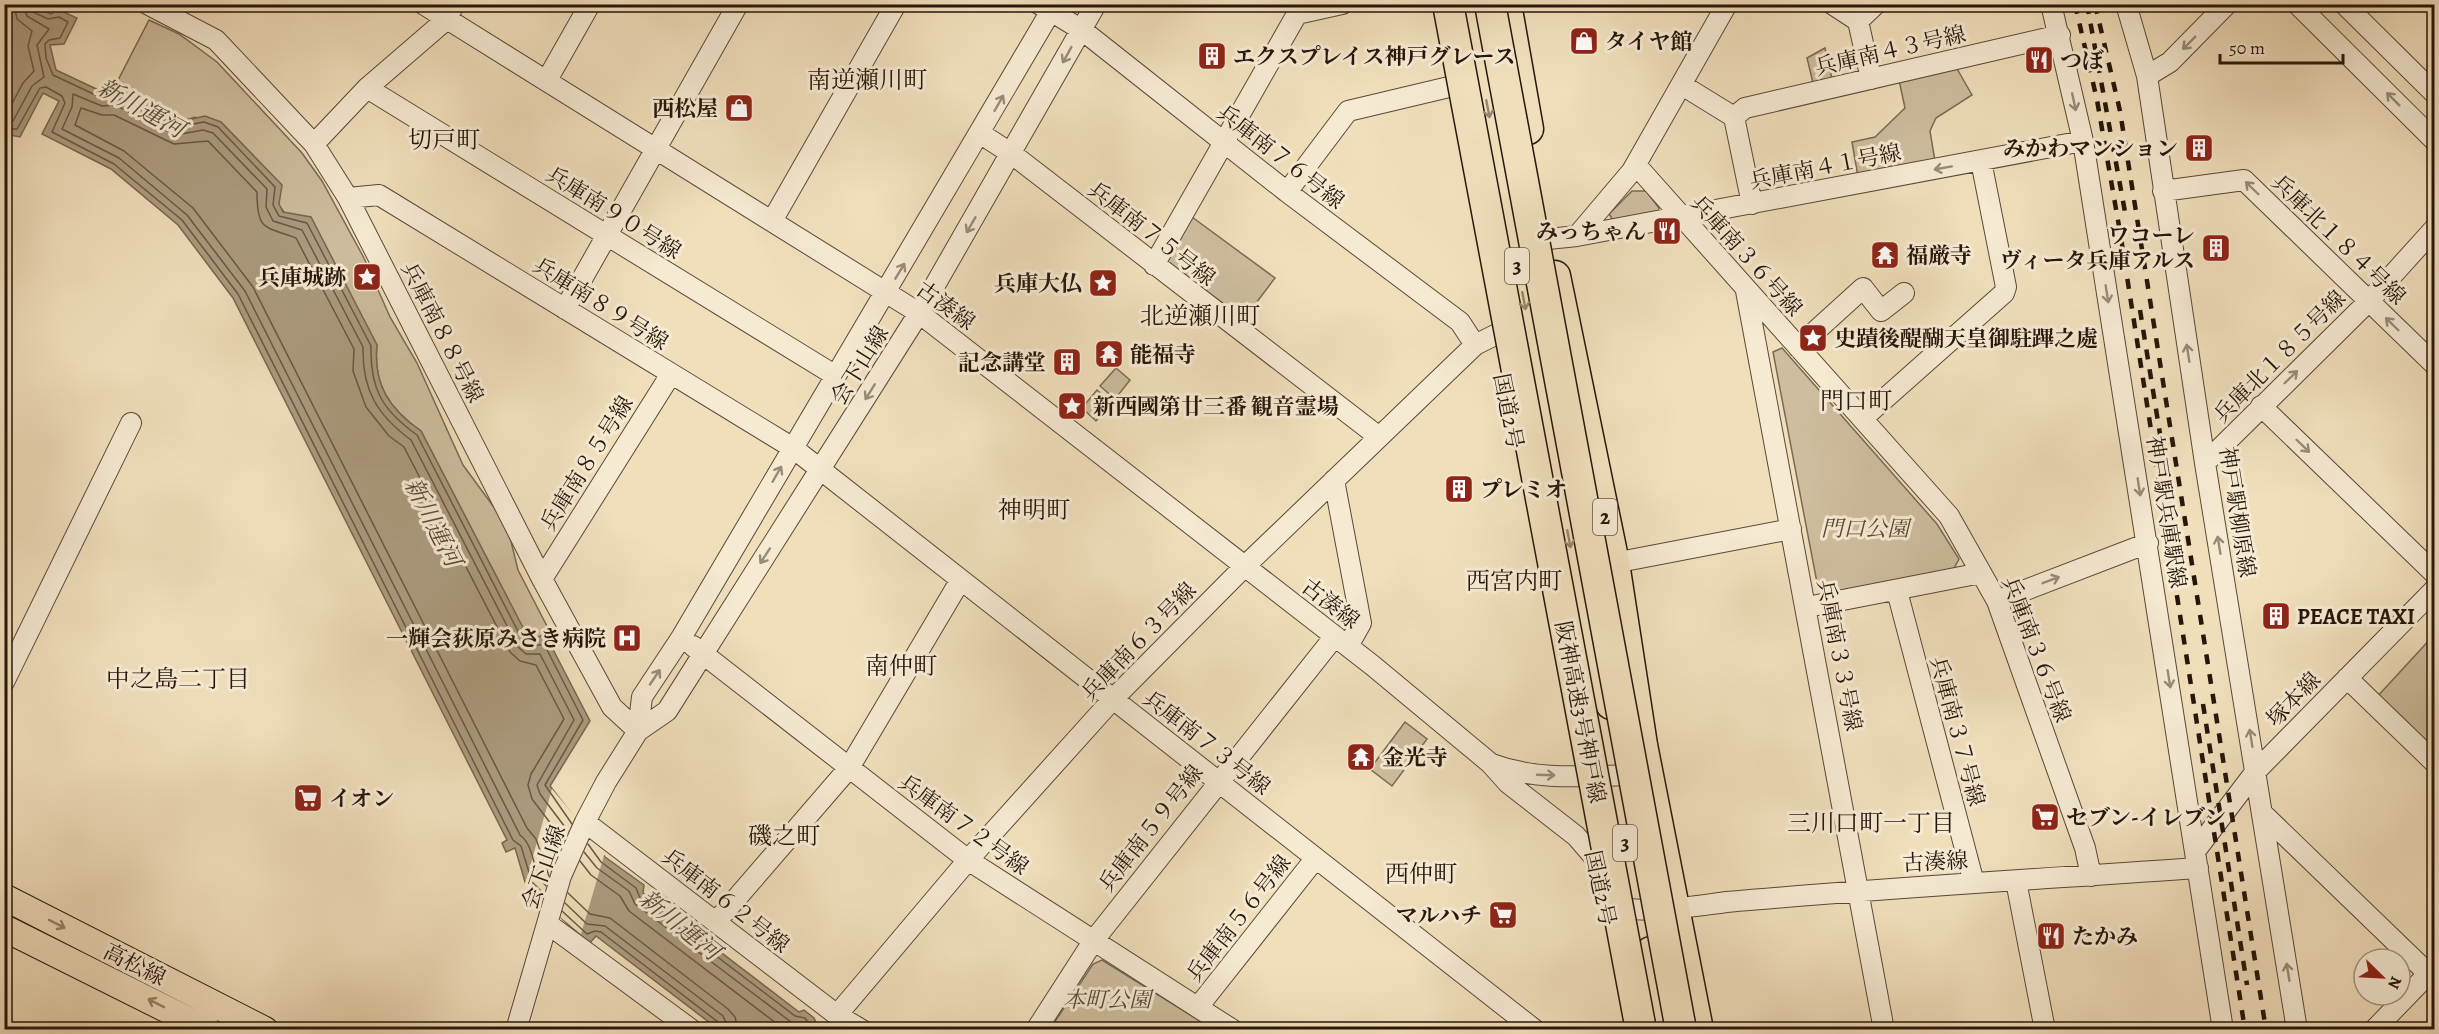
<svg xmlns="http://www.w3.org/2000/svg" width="2439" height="1034" font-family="Alegreya,'Noto Serif JP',serif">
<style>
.green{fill:#cebd9e;stroke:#7a6a54;stroke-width:1.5}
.water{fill:#ac9b7f;stroke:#766650;stroke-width:1.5}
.pier{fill:#f1dfbc}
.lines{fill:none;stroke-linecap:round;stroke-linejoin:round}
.shore{stroke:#695844;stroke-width:1.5}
.minor-casing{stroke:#594836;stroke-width:22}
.major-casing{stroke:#26160a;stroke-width:28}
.highway-casing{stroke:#26160a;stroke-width:33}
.minor{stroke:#f6ead3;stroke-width:20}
.major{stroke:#f1dfbc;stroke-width:26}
.highway{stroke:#f1dfbc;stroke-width:30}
.rail{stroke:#26160a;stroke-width:4.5;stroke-dasharray:10 10;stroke-linecap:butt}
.highway-bridge-casing{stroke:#26160a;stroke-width:33;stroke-linecap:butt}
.highway-bridge{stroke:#f1dfbc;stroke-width:30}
.oneway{stroke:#988b79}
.oneway2{stroke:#96856c}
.labels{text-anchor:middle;stroke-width:6;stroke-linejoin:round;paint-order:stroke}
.shield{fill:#f6ead3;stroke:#645646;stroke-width:1.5}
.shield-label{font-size:21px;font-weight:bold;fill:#26160a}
.poi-label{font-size:22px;font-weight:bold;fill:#26160a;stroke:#f6ead3;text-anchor:start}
.street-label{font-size:22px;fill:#26160a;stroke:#f6ead3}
.park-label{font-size:22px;font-style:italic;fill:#584836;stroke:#f6ead3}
.neighbourhood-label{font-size:24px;fill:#26160a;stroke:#f6ead3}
.water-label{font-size:24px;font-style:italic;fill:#5c4b39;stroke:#f6ead3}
</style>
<rect width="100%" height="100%" fill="#f1dfbc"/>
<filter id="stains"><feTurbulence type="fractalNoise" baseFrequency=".00333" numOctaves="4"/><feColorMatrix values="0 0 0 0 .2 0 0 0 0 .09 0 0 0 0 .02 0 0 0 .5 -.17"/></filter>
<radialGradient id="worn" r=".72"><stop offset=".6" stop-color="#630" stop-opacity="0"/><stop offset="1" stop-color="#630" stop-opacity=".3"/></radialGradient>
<path class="green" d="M149 20 179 34 217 62 302 153 322 181 364 258 390 317 417 363 463 465 507 525 518 570 550 632 530 642 421 431C389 409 373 384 377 345L279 205 195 117 179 122 113 90Z
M1825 48 1833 83 1814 87 1807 58Z
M1956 67 1972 95 1936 118 1930 131 1935 161 1858 177 1852 142 1875 137 1905 108 1899 80Z
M1632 191H1646L1659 208 1657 216 1615 223 1609 214Z
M1192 217 1275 278 1244 319 1168 262 1165 253Z
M1782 348 1937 524 1959 559 1953 570 1825 595 1818 588 1773 352Z
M1116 368 1130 380 1115 399 1100 386Z
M1097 390 1111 402 1096 421 1082 408Z
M2434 635V753L2376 698Z
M1405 722 1427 739 1392 786 1370 769Z
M1102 960 1213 1029H1050L1093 964Z"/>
<path class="water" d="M4 5H31L51 14 57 9 77 18 64 44 50 45 56 70 107 94 110 88 179 122 205 116 221 122 282 185 279 204 283 212 311 217 377 345C373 384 389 409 421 431L530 641 545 634 590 721 550 786 605 857 644 885 643 893 799 1012 804 1010 814 1018 819 1029H718L596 936 589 944 526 885 515 848 506 852 502 843 507 840 233 298 178 225 111 169 42 134 59 101 43 93 20 137 5 134Z"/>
<path class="pier" d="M552 789 605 852 581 934 524 888Z"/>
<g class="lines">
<path class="shore" d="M30 4 33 12 48 19 59 17 68 22 60 38 49 40 45 44 46 58 53 75 104 99 114 97 177 127 204 122 218 127 275 187 273 205 279 216 307 223 371 346C370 389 382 410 417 435L524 643 530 647 544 644 583 720 545 785 572 824
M4 112 8 111 23 83 34 71 28 46 32 31 17 19 14 4
M4 121H13L32 86 44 77 37 45 49 29 27 16 23 4
M4 129H17L40 88 46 87 62 96 65 103 52 132 114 164 182 220 238 294 513 840 521 846 532 882 544 894
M588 844 601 862 636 888 640 898 795 1016 805 1018 813 1030
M584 852 597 868 629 891 635 904 791 1022 805 1030
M580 861 591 875 620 896 629 911 785 1030
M549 876 536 839 527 828 253 287 193 208 124 151 75 125 81 108 102 115H114L174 144 208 141 257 192C257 233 266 226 296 238L354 349 353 371 366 407 389 436 404 447 510 652 520 661 536 665 564 719 531 774 528 785 532 799 564 841
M546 886C531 872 536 847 520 835L245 291 187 215 119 158 62 129 72 107 73 94 102 106 115 105 176 135 203 130 213 133 267 189 266 207 273 221 302 230 363 347C362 390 377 415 411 440L518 647 526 654H540L574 720 537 785 540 794 568 831
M568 893 590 914 610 918 728 1009 735 1017 738 1030
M565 903 587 924 605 926 723 1016 729 1030
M562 911 587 934 595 931 601 932 718 1022 721 1030"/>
<g class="minor-casing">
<path id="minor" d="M147 4 216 40 314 144 348 198 542 579 612 707 638 731
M423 4 919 313 1372 665 1490 763 1508 783 1576 836 1595 858
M1039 4 1082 30 1287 192 1460 322 1475 345
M1832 4 1858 21 1871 79
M2051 4 2083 141 2223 1030
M2126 4 2147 76 2205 463 2297 1030
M2297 4 2434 140
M2344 4 2434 93
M1858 21 1876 4
M2147 76 2170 62 2227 4
M547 80 590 4
M1682 85 1734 117 1752 204
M367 88 836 376
M1734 117 1745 108 2060 35
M981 134 1012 154 1379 437
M314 144 367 88 447 19 454 4
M1636 165 1949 516 1997 601 2085 848 2091 876
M2163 191 2244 180 2434 364
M1287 192 1348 111 1449 87
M348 198 379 195 793 448 1535 1030
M772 221 896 4
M1577 236 2083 141
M1548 239 1577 236 1632 171 1727 4
M1154 265 1297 14 1342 4
M1746 291 1884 1030
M565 309 738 4
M1798 347 1863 288 1881 311 1904 293
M2261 406 2434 573
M1863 418 2004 293 2006 287 1981 161
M2205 463 2369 301 2434 229
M1334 480 1361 623 1348 646
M1614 563 1791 529
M542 579 671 374
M1897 591 1974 883
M1997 601 2148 543
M1807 607 1981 573
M693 646 968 860 1233 1030
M2347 678 2434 762
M4 682 131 423
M638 731 642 697 681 638 1055 4
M1492 764C1537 781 1584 776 1631 775L1643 781
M2263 814 2434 979
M585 822 837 1015 968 860 1113 699 1244 567 1475 345 1495 335
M2196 850 2256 771 2434 590
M2016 881 2045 1030
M1610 902C1630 918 1701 905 1727 902 1884 888 2041 879 2198 868
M716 922 849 768 960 581
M548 924 692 1030
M1198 1007 1315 859
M837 1015 862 1030
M516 1030 561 876 585 822 606 782 638 731 667 711 919 313 1096 4
M1036 1030 1094 940 1335 636
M2374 1030 2434 968"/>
</g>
<g class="major-casing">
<path id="major" d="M4 897 265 1030
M4 928 208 1030"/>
</g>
<g class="highway-casing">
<path id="highway" d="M1470 4 1576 575 1597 663 1611 704
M1506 4 1528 129
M1555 276 1614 563 1642 745 1698 1030
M1651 952 1665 1030"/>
</g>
<use href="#minor" class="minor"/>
<use href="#major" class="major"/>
<use href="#highway" class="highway"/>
<path class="rail" d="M2075 4 2097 100 2120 232 2245 1030
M2087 4 2125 212
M2095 4 2120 111 2266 1030
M2140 310 2180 558
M2203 704 2247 985"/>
<g class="highway-bridge-casing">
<path id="highway-bridge" d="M1448 4 1641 1030
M1490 4 1681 1030"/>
</g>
<use href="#highway-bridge" class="highway-bridge"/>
</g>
<defs><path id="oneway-shaft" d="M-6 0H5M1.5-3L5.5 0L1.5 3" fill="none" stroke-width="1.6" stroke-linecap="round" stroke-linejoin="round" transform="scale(1.5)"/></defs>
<g class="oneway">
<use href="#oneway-shaft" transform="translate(2189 43) rotate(135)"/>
<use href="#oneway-shaft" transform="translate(1067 55) rotate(119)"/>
<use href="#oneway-shaft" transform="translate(2393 99) rotate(-135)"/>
<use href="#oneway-shaft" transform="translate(2074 102) rotate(78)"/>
<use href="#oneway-shaft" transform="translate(999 103) rotate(-60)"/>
<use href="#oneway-shaft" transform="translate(1943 168) rotate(170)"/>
<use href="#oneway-shaft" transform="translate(2252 188) rotate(-136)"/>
<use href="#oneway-shaft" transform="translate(971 225) rotate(120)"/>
<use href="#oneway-shaft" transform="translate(900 271) rotate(-59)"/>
<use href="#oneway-shaft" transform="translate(2107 294) rotate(81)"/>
<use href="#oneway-shaft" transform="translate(2392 324) rotate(-136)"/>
<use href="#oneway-shaft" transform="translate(2188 353) rotate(-99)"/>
<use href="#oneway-shaft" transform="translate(2291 377) rotate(-44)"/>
<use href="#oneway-shaft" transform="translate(870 392) rotate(122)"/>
<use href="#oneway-shaft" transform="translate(2303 446) rotate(44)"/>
<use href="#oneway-shaft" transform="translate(777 474) rotate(-60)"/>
<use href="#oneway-shaft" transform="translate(2139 487) rotate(81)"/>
<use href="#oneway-shaft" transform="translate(2219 545) rotate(-99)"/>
<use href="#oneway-shaft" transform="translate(765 556) rotate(123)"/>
<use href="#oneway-shaft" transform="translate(2051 580) rotate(-21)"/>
<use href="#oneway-shaft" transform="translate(655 677) rotate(-56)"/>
<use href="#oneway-shaft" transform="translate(2169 679) rotate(81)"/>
<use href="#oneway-shaft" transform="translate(2251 738) rotate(-99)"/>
<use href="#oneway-shaft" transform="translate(1546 775) rotate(2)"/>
<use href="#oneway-shaft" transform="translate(2288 972) rotate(-99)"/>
</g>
<g class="oneway2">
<use href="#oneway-shaft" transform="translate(1488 109) rotate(79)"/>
<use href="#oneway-shaft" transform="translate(1524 301) rotate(79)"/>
<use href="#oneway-shaft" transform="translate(1569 539) rotate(79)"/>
<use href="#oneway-shaft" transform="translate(57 924) rotate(27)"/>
<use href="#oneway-shaft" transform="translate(156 1003) rotate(-153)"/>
</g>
<defs>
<g id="shop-square" transform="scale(1.5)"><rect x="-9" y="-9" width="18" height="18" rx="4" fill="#8f2418" stroke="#f6ead3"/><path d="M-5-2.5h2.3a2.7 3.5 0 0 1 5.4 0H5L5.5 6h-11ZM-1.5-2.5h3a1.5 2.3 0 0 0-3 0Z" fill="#fff"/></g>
<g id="building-square" transform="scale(1.5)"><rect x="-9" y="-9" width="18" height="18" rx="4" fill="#8f2418" stroke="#f6ead3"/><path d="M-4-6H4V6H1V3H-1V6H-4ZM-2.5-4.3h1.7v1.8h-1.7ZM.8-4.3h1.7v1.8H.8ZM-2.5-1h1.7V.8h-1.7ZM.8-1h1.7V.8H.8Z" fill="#fff"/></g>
<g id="restaurant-square" transform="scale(1.5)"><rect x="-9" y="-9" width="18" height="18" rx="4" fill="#8f2418" stroke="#f6ead3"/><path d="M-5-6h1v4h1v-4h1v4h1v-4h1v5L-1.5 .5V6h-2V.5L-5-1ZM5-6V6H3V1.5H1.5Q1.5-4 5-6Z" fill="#fff"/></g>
<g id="temple-square" transform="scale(1.5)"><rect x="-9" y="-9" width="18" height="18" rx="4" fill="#8f2418" stroke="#f6ead3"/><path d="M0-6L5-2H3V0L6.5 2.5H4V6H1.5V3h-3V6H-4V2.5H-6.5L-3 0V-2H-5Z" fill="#fff"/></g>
<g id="sight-square" transform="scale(1.5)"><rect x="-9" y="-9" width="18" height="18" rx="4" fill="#8f2418" stroke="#f6ead3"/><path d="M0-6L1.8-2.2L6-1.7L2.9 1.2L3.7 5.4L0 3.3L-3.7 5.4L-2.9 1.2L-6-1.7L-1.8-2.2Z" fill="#fff"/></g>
<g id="hospital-square" transform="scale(1.5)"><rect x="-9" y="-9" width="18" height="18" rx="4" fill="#8f2418" stroke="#f6ead3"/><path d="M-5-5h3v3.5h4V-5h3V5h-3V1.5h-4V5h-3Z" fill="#fff"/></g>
<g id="supermarket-square" transform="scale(1.5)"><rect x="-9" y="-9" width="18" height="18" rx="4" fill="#8f2418" stroke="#f6ead3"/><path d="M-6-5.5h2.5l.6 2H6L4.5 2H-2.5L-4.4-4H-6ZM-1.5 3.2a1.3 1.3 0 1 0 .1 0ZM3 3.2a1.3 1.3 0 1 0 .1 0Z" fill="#fff"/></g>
</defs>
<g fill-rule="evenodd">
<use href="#shop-square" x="1584" y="41"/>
<use href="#building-square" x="1212" y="56"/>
<use href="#restaurant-square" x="2039" y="60"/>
<use href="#shop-square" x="739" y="108"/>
<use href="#building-square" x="2199" y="148"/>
<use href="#restaurant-square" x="1667" y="231"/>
<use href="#building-square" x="2216" y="248"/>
<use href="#temple-square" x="1885" y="255"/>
<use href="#sight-square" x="367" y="277"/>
<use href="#sight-square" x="1103" y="283"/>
<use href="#sight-square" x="1813" y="338"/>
<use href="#temple-square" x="1109" y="354"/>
<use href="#building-square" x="1067" y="362"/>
<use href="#sight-square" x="1072" y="406"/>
<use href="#building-square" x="1459" y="489"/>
<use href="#building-square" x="2276" y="616"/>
<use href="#hospital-square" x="627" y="638"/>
<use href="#temple-square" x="1361" y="757"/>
<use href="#supermarket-square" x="308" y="798"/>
<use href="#supermarket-square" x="2045" y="817"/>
<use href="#supermarket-square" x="1503" y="915"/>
<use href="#restaurant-square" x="2051" y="936"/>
</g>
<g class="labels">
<g class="shield">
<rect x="1505" y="248" width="24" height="36" rx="4.5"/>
<rect x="1593" y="499" width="24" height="36" rx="4.5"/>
<rect x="1613" y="825" width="24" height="36" rx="4.5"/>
</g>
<g class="shield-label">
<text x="1517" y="273">3</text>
<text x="1605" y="524">2</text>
<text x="1625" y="850">3</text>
</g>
<g class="poi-label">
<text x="1605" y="49">タイヤ館</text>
<text x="1233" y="64">エクスプレイス神戸グレース</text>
<text x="2060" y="68">つぼ</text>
<text x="718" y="116" text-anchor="end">西松屋</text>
<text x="2178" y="156" text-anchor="end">みかわマンション</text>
<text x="1646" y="239" text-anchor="end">みっちゃん</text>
<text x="2195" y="243" text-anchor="end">ワコーレ<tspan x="2195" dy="25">ヴィータ兵庫アルス</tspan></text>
<text x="1906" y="263">福厳寺</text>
<text x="346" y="285" text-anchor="end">兵庫城跡</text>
<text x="1082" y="291" text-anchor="end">兵庫大仏</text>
<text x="1834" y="346">史蹟後醍醐天皇御駐蹕之處</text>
<text x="1130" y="362">能福寺</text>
<text x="1046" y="370" text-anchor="end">記念講堂</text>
<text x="1093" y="414">新西國第廿三番 観音霊場</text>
<text x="1480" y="497">プレミオ</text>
<text x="2297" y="624">PEACE TAXI</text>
<text x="606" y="646" text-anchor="end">一輝会荻原みさき病院</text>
<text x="1382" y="765">金光寺</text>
<text x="329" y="806">イオン</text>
<text x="2066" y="825">セブン-イレブン</text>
<text x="1482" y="923" text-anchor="end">マルハチ</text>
<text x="2072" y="944">たかみ</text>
</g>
<g class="street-label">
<text transform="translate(1890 50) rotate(-13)" y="8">兵庫南４３号線</text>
<text transform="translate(1281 156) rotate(38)" y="8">兵庫南７６号線</text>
<text transform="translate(1825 166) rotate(-11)" y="8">兵庫南４１号線</text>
<text transform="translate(614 212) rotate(32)" y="8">兵庫南９０号線</text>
<text transform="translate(1152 233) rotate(38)" y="8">兵庫南７５号線</text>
<text transform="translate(2339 239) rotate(44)" y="8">兵庫北１８４号線</text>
<text transform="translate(1747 255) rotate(48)" y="8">兵庫南３６号線</text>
<text transform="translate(601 303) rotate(32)" y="8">兵庫南８９号線</text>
<text transform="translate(946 305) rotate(36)" y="8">古湊線</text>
<text transform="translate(443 332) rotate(63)" y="8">兵庫南８８号線</text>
<text transform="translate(2279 356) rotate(-45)" y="8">兵庫北１８５号線</text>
<text transform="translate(859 365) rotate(-58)" y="8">会下山線</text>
<text transform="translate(1509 411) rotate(79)" y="8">国道2号</text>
<text transform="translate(586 463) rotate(-58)" y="8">兵庫南８５号線</text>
<text transform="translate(2167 512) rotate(81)" y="8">神戸駅兵庫駅線</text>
<text transform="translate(2238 512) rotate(81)" y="8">神戸駅柳原線</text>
<text transform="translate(1331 603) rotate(38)" y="8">古湊線</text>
<text transform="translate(1138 641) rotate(-46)" y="8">兵庫南６３号線</text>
<text transform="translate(2037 649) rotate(69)" y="8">兵庫南３６号線</text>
<text transform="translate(1840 655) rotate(79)" y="8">兵庫南３３号線</text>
<text transform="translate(2293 699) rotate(-46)" y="8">塚本線</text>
<text transform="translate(1581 712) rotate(79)" y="8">阪神高速3号神戸線</text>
<text transform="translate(1958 731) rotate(75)" y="8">兵庫南３７号線</text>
<text transform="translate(1207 742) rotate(38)" y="8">兵庫南７３号線</text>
<text transform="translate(964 824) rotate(36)" y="8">兵庫南７２号線</text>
<text transform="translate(1150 828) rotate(-52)" y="8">兵庫南５９号線</text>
<text transform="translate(1935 861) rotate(-3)" y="8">古湊線</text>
<text transform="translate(543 867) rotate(-70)" y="8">会下山線</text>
<text transform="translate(1601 888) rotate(78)" y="8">国道2号</text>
<text transform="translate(726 900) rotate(38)" y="8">兵庫南６２号線</text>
<text transform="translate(1238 918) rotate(-52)" y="8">兵庫南５６号線</text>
<text transform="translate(135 964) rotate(27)" y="8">高松線</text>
</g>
<g class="park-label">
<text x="1865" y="536">門口公園</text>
<text x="1107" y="1007">本町公園</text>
</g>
<g class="neighbourhood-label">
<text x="867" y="88">南逆瀬川町</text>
<text x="444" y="148">切戸町</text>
<text x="1200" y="324">北逆瀬川町</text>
<text x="1856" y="409">門口町</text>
<text x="1034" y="518">神明町</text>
<text x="1514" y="589">西宮内町</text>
<text x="901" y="674">南仲町</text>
<text x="178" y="687">中之島二丁目</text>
<text x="1871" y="831">三川口町一丁目</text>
<text x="784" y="844">磯之町</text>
<text x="1421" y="882">西仲町</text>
</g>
<g class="water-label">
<text transform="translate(141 108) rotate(29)" y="8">新川運河</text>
<text transform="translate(433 522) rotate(63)" y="8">新川運河</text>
<text transform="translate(680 925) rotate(39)" y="8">新川運河</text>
</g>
</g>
<rect width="2439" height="1034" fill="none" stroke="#f1dfbc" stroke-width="24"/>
<rect x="6" y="6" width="2427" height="1022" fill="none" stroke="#26160a" stroke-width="3"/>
<rect x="12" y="12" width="2415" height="1010" fill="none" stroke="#26160a" stroke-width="1.5"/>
<g transform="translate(2382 977) rotate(114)"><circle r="28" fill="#f6ead3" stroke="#a39583" stroke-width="1.5"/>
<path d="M0-4.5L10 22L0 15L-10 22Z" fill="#8f2418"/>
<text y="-9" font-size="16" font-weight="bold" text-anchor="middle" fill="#26160a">N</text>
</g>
<path d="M2220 54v9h123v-9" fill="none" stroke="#26160a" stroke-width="3"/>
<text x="2229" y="54" font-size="18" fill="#26160a" stroke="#f6ead3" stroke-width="4.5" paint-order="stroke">50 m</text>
<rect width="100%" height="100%" filter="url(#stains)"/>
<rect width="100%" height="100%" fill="url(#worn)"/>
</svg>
